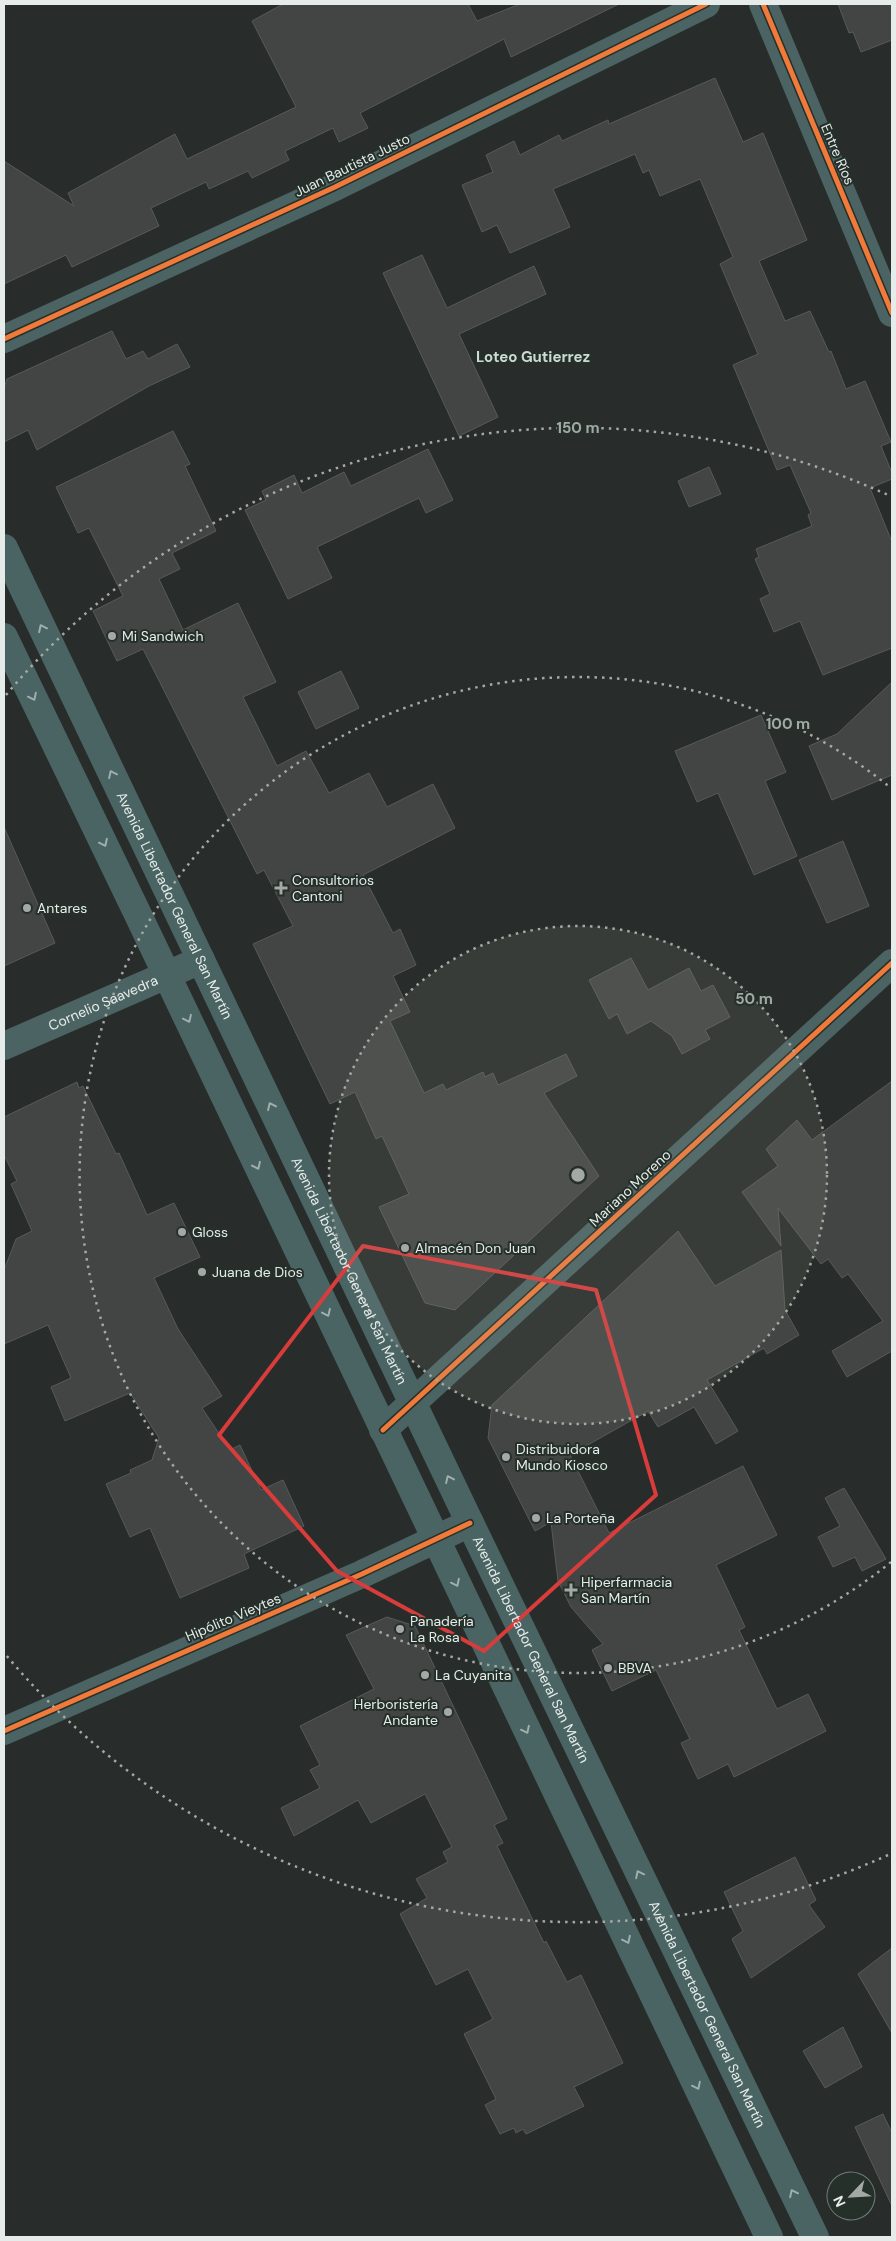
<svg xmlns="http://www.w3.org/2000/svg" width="896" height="2241" font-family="'DM Sans',sans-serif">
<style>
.building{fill:#424543;stroke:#575b58}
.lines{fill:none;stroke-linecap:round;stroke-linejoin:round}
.street{stroke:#4b6362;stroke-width:28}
.primary{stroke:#496463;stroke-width:28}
.cycleway-casing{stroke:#25302b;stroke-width:8}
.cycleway{stroke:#f17a3a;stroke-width:5}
.oneway{stroke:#9fafad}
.marked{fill:none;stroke:#d83c3b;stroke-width:4;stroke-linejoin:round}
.ring{fill:none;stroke:#a4a9a6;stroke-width:2.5;stroke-dasharray:2.5 5}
.poi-dot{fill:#a4a9a6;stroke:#25302b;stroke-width:2}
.labels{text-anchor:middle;stroke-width:4;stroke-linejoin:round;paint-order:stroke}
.street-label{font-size:14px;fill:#e6ece9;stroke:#25302b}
.poi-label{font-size:14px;fill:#e6ece9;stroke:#25302b;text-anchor:start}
.neighbourhood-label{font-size:15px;font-weight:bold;fill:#cddad4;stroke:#25302b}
.centre{fill:#a4a9a6;stroke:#25302b;stroke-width:2.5}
.ring-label{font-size:15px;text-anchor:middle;font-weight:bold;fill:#a4a9a6;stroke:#25302b;stroke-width:4;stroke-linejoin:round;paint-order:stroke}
</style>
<rect width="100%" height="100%" fill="#282d2b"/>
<path class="building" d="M283 4H468L477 21 520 4H619L511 57 504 39 360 113 368 128 339 142 333 128 285 151 289 160 252 178 248 171 209 189 206 182 151 208 159 226 72 267 66 255 4 284V161L74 206 68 193 175 134 187 159 296 107 252 21Z
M838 4H892V40L861 52 853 32 849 33Z
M715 78 743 142 763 133 807 240 759 261 785 321 810 311 829 352 831 351 846 389 865 381 891 442 881 446 892 473V479L870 488 892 542V648L823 675 800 621 774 632 760 599 770 594 755 559 759 557 756 549 812 526 808 515 811 513 790 465 777 470 733 365 758 354 720 264 733 257 700 179 660 196 649 170 643 173 635 154 553 189 570 227 510 253 497 225 482 232 462 185 493 172 486 155 514 141 520 155 559 135 562 141 608 120 609 124Z
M422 255 447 308 534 266 546 294 459 334 498 417 459 436 383 273Z
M112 331 126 359 143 351 148 359 177 344 190 367 149 386 37 450 28 430 4 442V388L7 379Z
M173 431 190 464 185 466 216 531 172 553 180 569 159 579 183 630 238 603 276 682 243 697 277 766 306 751 329 793 369 773 387 807 433 784 455 828 363 875 393 933 400 929 416 965 393 976 410 1012 390 1021 424 1093 443 1084 446 1090 483 1072 485 1077 493 1073 498 1085 566 1054 577 1076 544 1093 599 1176 455 1310 425 1303 379 1207 409 1194 382 1136 376 1139 355 1092 330 1104 253 944 293 926 264 870 257 874 143 649 117 661 93 611 123 596 89 528 78 533 56 487Z
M428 449 453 500 426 513 419 498 317 547 332 578 288 599 245 510 266 500 262 491 294 475 302 493 344 472 351 486Z
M709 467 721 494 689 507 678 481Z
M341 671 359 708 316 729 298 692Z
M892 682V775L832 800 809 746 837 734Z
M761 715 786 772 765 781 797 856 754 875 718 793 697 802 675 751Z
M4 827 55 943 4 966Z
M843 841 869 906 827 923 799 860Z
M631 958 648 990 689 968 701 991 713 985 730 1017 705 1030 710 1039 682 1054 672 1036 651 1021 627 1034 617 1014 609 1019 589 980Z
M892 1081V1351L847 1377 832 1351 883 1321 848 1274 842 1278 828 1259 821 1264 778 1208 781 1246 742 1192 778 1166 766 1149 797 1120 812 1140Z
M77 1082 79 1088 83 1086 116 1154 119 1153 147 1215 174 1203 200 1257 154 1278 178 1329 222 1396 202 1408 230 1450 240 1445 261 1490 283 1480 304 1526 244 1554 249 1568 180 1598 150 1528 130 1537 106 1484 131 1473 130 1470 152 1460 159 1438 130 1393 65 1421 51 1387 71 1378 48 1325 4 1344V1270L16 1239 32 1231 11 1184 17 1181 4 1155V1117Z
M678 1231 715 1286 781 1250 785 1310 799 1335 767 1354 764 1348 707 1380 738 1431 716 1444 694 1407 658 1427 648 1411 570 1455 609 1533 743 1466 777 1535 716 1565 745 1627 739 1630 777 1709 808 1694 826 1731 734 1777 728 1764 698 1779 681 1743 690 1739 656 1670 612 1691 592 1650 603 1644 571 1607 558 1581 551 1522 535 1531 488 1438 492 1405Z
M844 1488 886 1559 862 1571 855 1557 833 1567 818 1537 840 1526 825 1498Z
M387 1617 415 1626 507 1819 494 1825 503 1843 497 1846 544 1943 546 1941 567 1982 581 1975 623 2063 574 2087 584 2106 526 2134 523 2129 516 2133 514 2128 500 2134 485 2105 496 2099 464 2034 493 2019 468 1969 436 1985 400 1914 427 1898 416 1879 448 1862 443 1852 452 1847 425 1794 371 1823 358 1800 294 1836 281 1808 320 1788 310 1770 320 1765 300 1726 374 1689 346 1635Z
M795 1857 816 1900 809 1905 825 1927 751 1978 732 1939 743 1931 724 1892Z
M892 1948V2033L858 1974Z
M843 2027 862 2067 825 2088 803 2051Z
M883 2114 892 2133V2206L855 2127Z"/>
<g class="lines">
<g class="street">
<path d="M763 4 892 313"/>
<path d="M4 339 335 187 706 4"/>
<path id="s1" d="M4 1046 201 960"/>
<path d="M383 1430 892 963"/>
<path d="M4 1731 362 1574 470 1523"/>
</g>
<g class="primary">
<path id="s2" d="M4 548 470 1523 815 2237"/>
<path d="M4 637C262 1169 514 1704 769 2237"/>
</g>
<g class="cycleway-casing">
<path id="cycleway" d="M763 4 892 313
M4 339 335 187 706 4
M383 1430 892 963
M4 1731 362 1574 470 1523"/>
</g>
<use href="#cycleway" class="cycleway"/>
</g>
<defs><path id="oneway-chevron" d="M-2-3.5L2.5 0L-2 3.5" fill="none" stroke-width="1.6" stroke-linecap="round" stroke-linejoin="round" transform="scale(1.25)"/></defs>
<g class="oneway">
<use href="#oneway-chevron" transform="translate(42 628) rotate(-116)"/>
<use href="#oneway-chevron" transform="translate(33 697) rotate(64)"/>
<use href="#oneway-chevron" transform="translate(112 774) rotate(-116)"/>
<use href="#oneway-chevron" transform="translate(104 843) rotate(64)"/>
<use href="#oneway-chevron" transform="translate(188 1019) rotate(65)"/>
<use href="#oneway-chevron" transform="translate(271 1106) rotate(-115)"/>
<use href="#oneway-chevron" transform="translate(257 1166) rotate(65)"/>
<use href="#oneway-chevron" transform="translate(327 1313) rotate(65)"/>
<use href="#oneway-chevron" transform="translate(449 1479) rotate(-115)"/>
<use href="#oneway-chevron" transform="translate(456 1583) rotate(64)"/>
<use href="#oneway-chevron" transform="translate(526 1730) rotate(64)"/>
<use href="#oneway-chevron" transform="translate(639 1874) rotate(-116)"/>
<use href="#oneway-chevron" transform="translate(627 1940) rotate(64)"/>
<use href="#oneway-chevron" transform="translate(697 2086) rotate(64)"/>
<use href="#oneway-chevron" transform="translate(793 2193) rotate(-116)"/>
</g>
<path class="marked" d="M363 1246 596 1290 656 1495 484 1651 337 1571 219 1435Z"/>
<circle cx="578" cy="1175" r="249" fill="#a4a9a6" fill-opacity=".12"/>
<g class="ring">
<circle cx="578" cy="1175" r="249"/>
<path d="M891 1562A498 498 0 1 1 891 788"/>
<path d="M888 1855A747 747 0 0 1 6 1655M6 695A747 747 0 0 1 888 495"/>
</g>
<g class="poi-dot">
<circle cx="112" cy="636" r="5"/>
<path d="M278.5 880.5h5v5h5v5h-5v5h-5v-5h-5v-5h5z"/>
<circle cx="27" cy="908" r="5"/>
<circle cx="182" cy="1232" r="5"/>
<circle cx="405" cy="1248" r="5"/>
<circle cx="202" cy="1272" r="5"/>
<circle cx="506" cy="1457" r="5"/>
<circle cx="536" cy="1518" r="5"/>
<path d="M568.5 1582.5h5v5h5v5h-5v5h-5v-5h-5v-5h5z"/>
<circle cx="400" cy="1629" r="5"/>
<circle cx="608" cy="1668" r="5"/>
<circle cx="425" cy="1675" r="5"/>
<circle cx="448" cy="1712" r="5"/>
</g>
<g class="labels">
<g class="street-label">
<text transform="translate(838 154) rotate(67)" y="5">Entre Ríos</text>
<text transform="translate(352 165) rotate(-26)" y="5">Juan Bautista Justo</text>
<text dy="5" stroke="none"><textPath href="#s2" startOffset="396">Avenida Libertador General San Martín</textPath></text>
<text dy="5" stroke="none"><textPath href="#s1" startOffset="108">Cornelio Saavedra</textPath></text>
<text transform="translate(630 1188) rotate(-43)" y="5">Mariano Moreno</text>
<text dy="5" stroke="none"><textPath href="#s2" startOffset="801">Avenida Libertador General San Martín</textPath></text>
<text transform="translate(233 1617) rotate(-23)" y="5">Hipólito Vieytes</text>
<text dy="5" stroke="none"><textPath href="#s2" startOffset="1221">Avenida Libertador General San Martín</textPath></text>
<text dy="5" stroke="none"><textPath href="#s2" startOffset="1626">Avenida Libertador General San Martín</textPath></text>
</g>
<g class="poi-label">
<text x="122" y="641">Mi Sandwich</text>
<text x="292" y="885">Consultorios<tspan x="292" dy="16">Cantoni</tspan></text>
<text x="37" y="913">Antares</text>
<text x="192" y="1237">Gloss</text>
<text x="415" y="1253">Almacén Don Juan</text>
<text x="212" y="1277">Juana de Dios</text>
<text x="516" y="1454">Distribuidora<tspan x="516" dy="16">Mundo Kiosco</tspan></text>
<text x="546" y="1523">La Porteña</text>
<text x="581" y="1587">Hiperfarmacia<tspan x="581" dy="16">San Martín</tspan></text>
<text x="410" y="1626">Panadería<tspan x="410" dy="16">La Rosa</tspan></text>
<text x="618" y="1673">BBVA</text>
<text x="435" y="1680">La Cuyanita</text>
<text x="438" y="1709" text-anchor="end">Herboristería<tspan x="438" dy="16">Andante</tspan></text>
</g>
<g class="neighbourhood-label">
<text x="533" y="362">Loteo Gutierrez</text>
</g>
</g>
<circle cx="578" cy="1175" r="8" class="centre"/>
<g class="ring-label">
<text x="578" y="433">150 m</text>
<text x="788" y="729">100 m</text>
<text x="754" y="1004">50 m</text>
</g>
<rect width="896" height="2241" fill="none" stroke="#e6ece9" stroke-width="10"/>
<g transform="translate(851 2196) rotate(245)"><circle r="24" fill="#25302b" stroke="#727b77"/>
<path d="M0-4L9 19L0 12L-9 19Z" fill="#a4a9a6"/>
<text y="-8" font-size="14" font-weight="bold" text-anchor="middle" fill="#e6ece9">N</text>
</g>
</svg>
